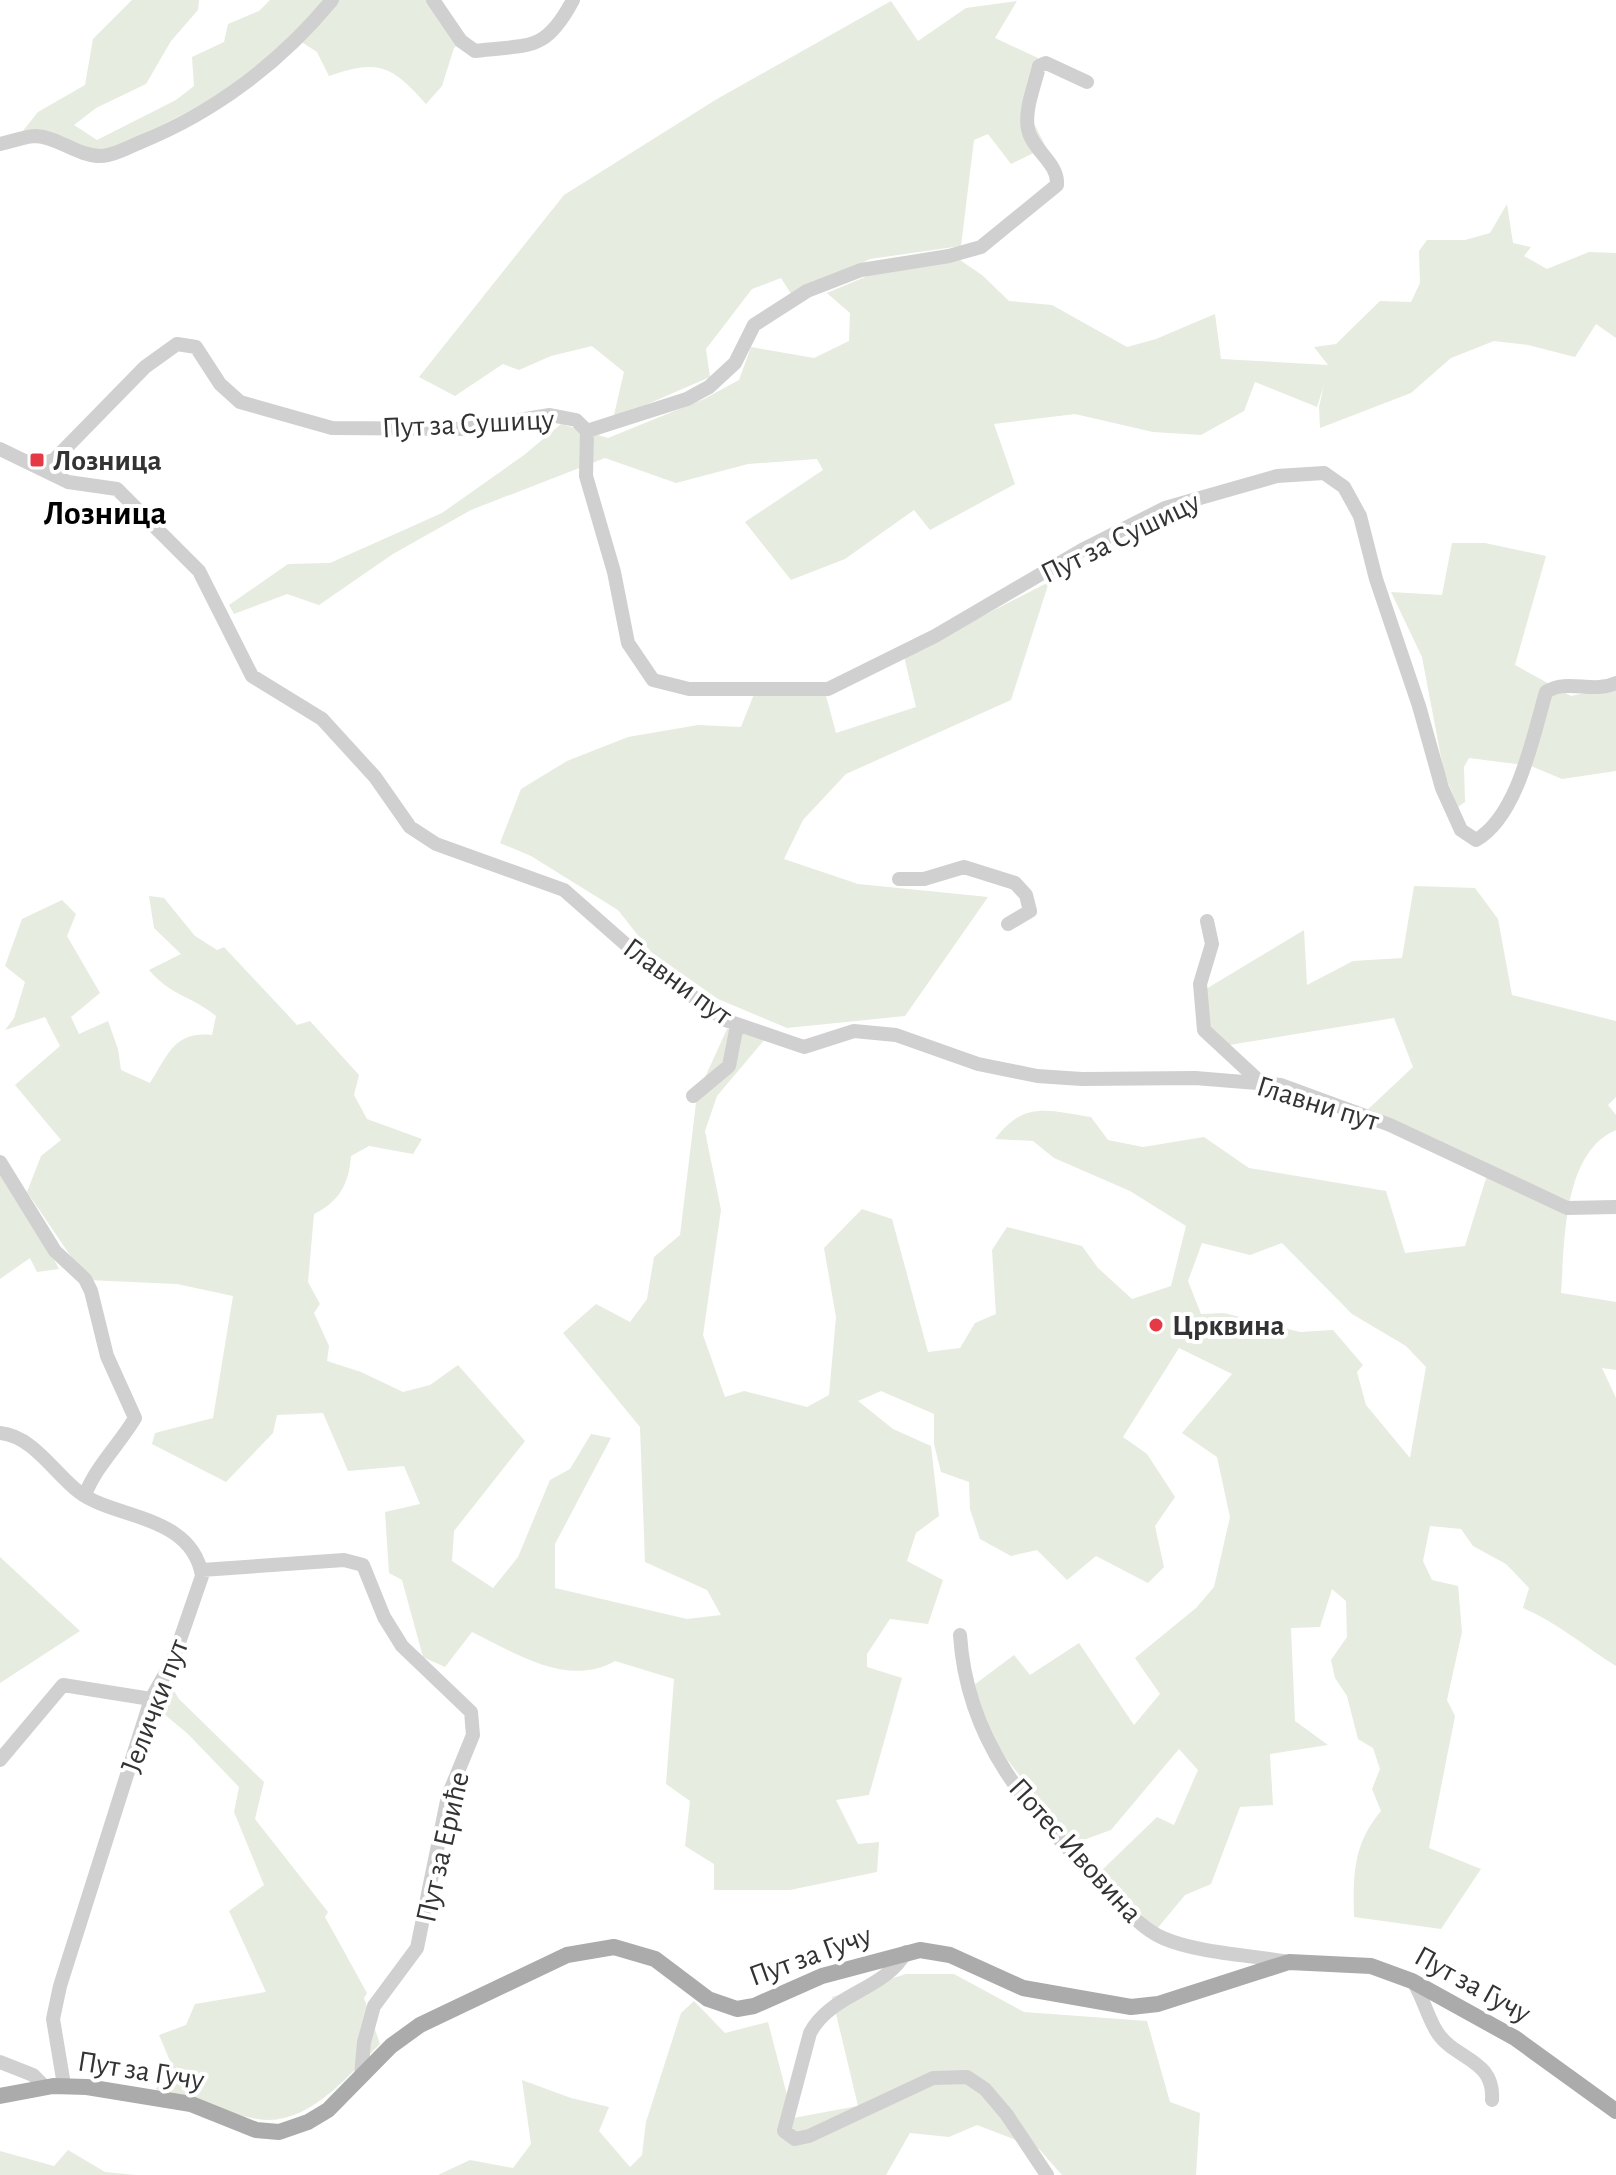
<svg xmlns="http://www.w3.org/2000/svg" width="1616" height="2175" font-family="'Alegreya Sans',sans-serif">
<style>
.green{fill:#e6ecdf;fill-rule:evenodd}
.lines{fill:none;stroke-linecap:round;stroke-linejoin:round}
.minor{stroke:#d0d0d0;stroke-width:14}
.major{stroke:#ababab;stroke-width:16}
.poi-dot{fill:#e63946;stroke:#fff;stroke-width:3}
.labels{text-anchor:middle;stroke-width:8;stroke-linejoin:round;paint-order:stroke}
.street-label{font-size:30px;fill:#333;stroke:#fff}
.poi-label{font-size:30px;font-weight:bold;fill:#333;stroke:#fff;text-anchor:start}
.quarter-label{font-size:34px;font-weight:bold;fill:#000;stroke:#fff}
</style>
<rect width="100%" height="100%" fill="#fff"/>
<path class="green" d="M132 0H199L198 10 171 41 146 84 96 108 74 125 97 140 176 100 194 86 192 57 224 42 228 24 259 11 270 0H438L461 41 454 48 442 86 426 104C391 65 379 59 329 76L317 52 297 39 257 75 104 156 37 136 14 142 38 112 85 85 93 39Z
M891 1 918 41 966 8 1017 1 995 38 1038 58 1026 108 1046 147 1011 164 988 134 974 140 961 246 870 259 793 297 781 278 752 289 706 349 710 377 613 419 624 372 592 346 551 356 519 370 503 364 455 396 419 377 564 195 717 99Z
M1507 204 1513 243 1531 247 1524 256 1547 269 1589 252 1616 253V338L1596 324 1575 357 1528 345 1494 341 1451 358 1411 393 1320 428 1319 407 1324 385 1317 407 1255 382 1244 411 1201 435 1153 432 1075 414 994 424 1015 484 930 530 914 510 845 559 791 580 745 522 823 470 817 459 748 464 676 483 605 458 471 510 393 554 319 605 287 594 234 614 229 605 288 564 330 563 442 513 524 455 561 424 608 438 704 399 739 380 751 347 814 358 849 341 850 313 827 293 872 274 957 258 982 275 1009 301 1052 305 1127 347 1156 339 1215 314 1221 359 1328 365 1314 347 1336 344 1380 301 1411 302 1420 283 1419 251 1427 240H1465L1490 233Z
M1452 543H1485L1546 556 1515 665 1571 696 1616 686V771L1562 779 1531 766 1469 758 1464 767 1465 802 1458 807 1444 773 1422 657 1391 592 1442 595Z
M1049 582 1011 700 846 774 803 820 784 859 858 884 988 897 905 1016 787 1028 718 999 651 952 618 910 531 856 500 843 521 789 567 761 628 737 698 725 741 727 758 684 825 692 836 733 916 707 904 656Z
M1414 886 1475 888 1498 919 1512 995 1616 1021V1097L1608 1105 1616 1115V1130C1562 1153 1565 1243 1561 1293L1616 1302V1370L1602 1368 1616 1398V1666C1584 1646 1557 1622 1523 1608L1529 1588 1506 1564 1473 1546 1461 1529 1430 1526 1423 1561 1432 1580 1458 1586 1462 1632 1447 1700 1455 1716 1429 1848 1481 1869 1441 1929 1354 1917C1353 1876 1353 1844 1381 1811L1372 1789 1380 1769 1373 1748 1358 1739 1347 1696 1335 1678 1331 1660 1347 1637 1346 1601 1332 1589 1320 1627 1291 1628 1295 1721 1328 1745 1270 1754 1273 1805 1240 1807 1211 1884 1185 1895 1156 1930 1101 1871 1157 1817 1174 1825 1198 1770 1179 1749 1111 1830 1072 1844 987 1733 970 1688 1014 1655 1030 1675 1079 1643 1134 1725 1160 1694 1135 1658 1196 1608 1214 1587 1230 1517 1217 1457 1182 1433 1232 1374 1179 1348 1123 1437 1147 1454 1175 1497 1155 1526 1164 1567 1148 1583 1096 1556 1067 1580 1037 1550 1011 1556 980 1539 970 1509 969 1482 941 1472 934 1444V1414L881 1391 858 1401 893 1429 931 1446 939 1516 916 1533 907 1561 943 1580 928 1624 890 1619 867 1654V1667L902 1678 869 1795 836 1800 858 1844 879 1842 877 1872 790 1890H714V1864L685 1846 690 1801 666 1784 674 1679 615 1661C568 1688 515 1653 472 1632L445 1667 423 1657 402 1580 389 1573 385 1512 420 1504 404 1466 348 1471 323 1413 277 1415 273 1433 226 1482 152 1444 155 1433 213 1418 233 1296 177 1284 87 1280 27 1192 41 1156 61 1140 15 1085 60 1046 45 1017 5 1030 14 1018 25 982 5 966 22 919 62 900 76 914 67 936 100 993 71 1017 79 1034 108 1021 118 1049 121 1070 150 1083C168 1055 174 1031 212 1035L216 1016C190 995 171 996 149 970L181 954 154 928 149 896 164 898 195 936 217 950 224 947 297 1025 310 1021 359 1075 354 1095 367 1119 422 1139 413 1154 369 1146 351 1156C349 1184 339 1202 314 1214L308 1282 320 1304 314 1313 329 1346 327 1361 361 1372 403 1392 430 1385 458 1365 525 1441 454 1531 452 1561 493 1588 518 1557 550 1480 570 1469 591 1434 611 1438 555 1544V1588L687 1619 721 1615 707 1590 645 1562 640 1427 563 1333 596 1304 630 1322 647 1299 654 1257 680 1235 697 1095 727 1029 765 1039 717 1096 705 1131 721 1210 703 1335 725 1397 744 1391 807 1407 829 1395 836 1317 824 1248 862 1209 892 1219 928 1352 960 1348 975 1323 996 1314 992 1250 1007 1227 1082 1246 1098 1268 1132 1299 1171 1286 1186 1226 1130 1191 1054 1158 1033 1141 995 1139C1025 1100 1047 1111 1091 1117L1108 1140 1143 1147 1204 1137 1249 1168 1386 1191 1405 1253 1465 1246 1488 1172 1363 1114 1413 1067 1394 1018 1223 1046 1204 1030 1201 992 1304 930 1307 985 1353 961 1402 958ZM1202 1243 1250 1255 1282 1243 1352 1314 1406 1346 1426 1367 1410 1458 1366 1405 1357 1372 1363 1365 1333 1330 1300 1332 1224 1313 1201 1314 1188 1281Z
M0 1174 38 1229 59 1269 37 1272 30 1258 0 1279Z
M0 1557 80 1631 0 1683Z
M169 1683 179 1699 264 1782 255 1819 328 1912 325 1917 367 1993 364 1998 380 2044C349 2074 308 2128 257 2119 223 2113 189 2098 155 2089L176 2075 159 2035 186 2025 195 2004 266 1992 229 1911 264 1885 234 1812 239 1787 188 1734 158 1709Z
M906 1974H954L1024 2012 1147 2021 1170 2102 1200 2113 1196 2175H1062L1039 2149 977 2125 949 2137 910 2133 886 2175H438L470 2160 513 2168 531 2144 522 2080 571 2098 609 2107 599 2131 630 2167 642 2155 646 2122 681 2013 694 2001 725 2033 768 2022 793 2118 858 2106 832 1997Z
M68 2150 105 2172 136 2175H0V2151L54 2166Z"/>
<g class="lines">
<path class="minor" d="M433 0 461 41 475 51C530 44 545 53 573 0
M0 144C11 142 25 136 36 136 58 137 77 156 101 156 113 156 129 147 141 142 215 112 281 62 332 0
M587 431 687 399 709 387 735 363 754 325 807 291 861 270 949 256 981 247 1057 185C1059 163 1032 150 1028 129 1024 110 1035 85 1039 66L1046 63 1087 82
M0 449 68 482 117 489 199 571 252 676 322 719 375 777 410 827 436 844 564 890 648 964 725 1020 804 1047 854 1031 896 1035 978 1064 1037 1076 1082 1079 1195 1078 1281 1085 1390 1125 1567 1208 1616 1207
M39 466 55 459 145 367 177 344 196 347 220 384 240 402 332 428 465 429 550 415 576 420 587 431 586 476 614 572 628 643 653 680 689 689H828L935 636 1082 550 1165 508 1277 476 1324 473 1344 487 1360 516 1376 579 1419 706 1442 788 1461 830 1476 840C1518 816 1533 736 1546 692 1568 678 1592 694 1616 683
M899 879H924L964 867 1015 883 1026 895 1030 911 1008 924
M1207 921 1212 944 1200 984 1204 1030 1259 1081
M693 1096 729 1066 737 1025
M0 1162 55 1251 85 1279 91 1291 107 1356 135 1418C119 1445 96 1466 85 1495
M0 1433C33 1436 54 1473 79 1492 114 1519 192 1514 202 1576L173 1660 151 1699 60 1986 53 2019 64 2085
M202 1570 344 1560 363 1565 384 1617 402 1646 471 1712 473 1735 448 1796 417 1948 374 2006 364 2042 361 2076
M960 1635C967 1743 1028 1808 1100 1882 1118 1900 1139 1928 1163 1938 1197 1953 1251 1955 1289 1962
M0 1760 63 1685 151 1699
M906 1952C884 1991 831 1993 810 2033L784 2131 795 2139 809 2136 933 2078 967 2077 985 2089 1007 2115 1047 2175
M1413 1981C1423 1997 1427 2016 1437 2032 1455 2060 1495 2059 1492 2100
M0 2062 33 2075 46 2088"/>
<path class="major" d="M0 2096 53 2086 87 2087 191 2104 256 2130 279 2132 308 2122 328 2110 391 2046 420 2025 567 1955 614 1947 655 1959 708 1999 737 2009 754 2006 822 1976 920 1950 950 1955 1023 1988 1131 2007 1158 2004 1289 1962 1371 1966 1412 1981 1515 2038 1616 2111"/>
</g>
<g class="poi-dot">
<rect x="29" y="452" width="16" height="16" rx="4"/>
<circle cx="1156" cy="1325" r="8"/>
</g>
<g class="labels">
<g class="street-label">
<text transform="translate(468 423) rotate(-3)" y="10">Пут за Сушицу</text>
<text transform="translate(1120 537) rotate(-26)" y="10">Пут за Сушицу</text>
<text transform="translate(678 981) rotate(36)" y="10">Главни пут</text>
<text transform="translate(1318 1103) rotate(17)" y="10">Главни пут</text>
<text transform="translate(154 1706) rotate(-69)" y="10">Јелички пут</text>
<text transform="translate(442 1847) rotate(-77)" y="10">Пут за Ериће</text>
<text transform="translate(1076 1850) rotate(48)" y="10">Потес Ивовина</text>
<text transform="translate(810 1955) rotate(-20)" y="10">Пут за Гучу</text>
<text transform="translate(1473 1984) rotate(29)" y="10">Пут за Гучу</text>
<text transform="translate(141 2070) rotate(9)" y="10">Пут за Гучу</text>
</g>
<g class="poi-label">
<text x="53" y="470">Лозница</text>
<text x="1172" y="1335">Црквина</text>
</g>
<g class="quarter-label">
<text x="105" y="524">Лозница</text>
</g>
</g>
</svg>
